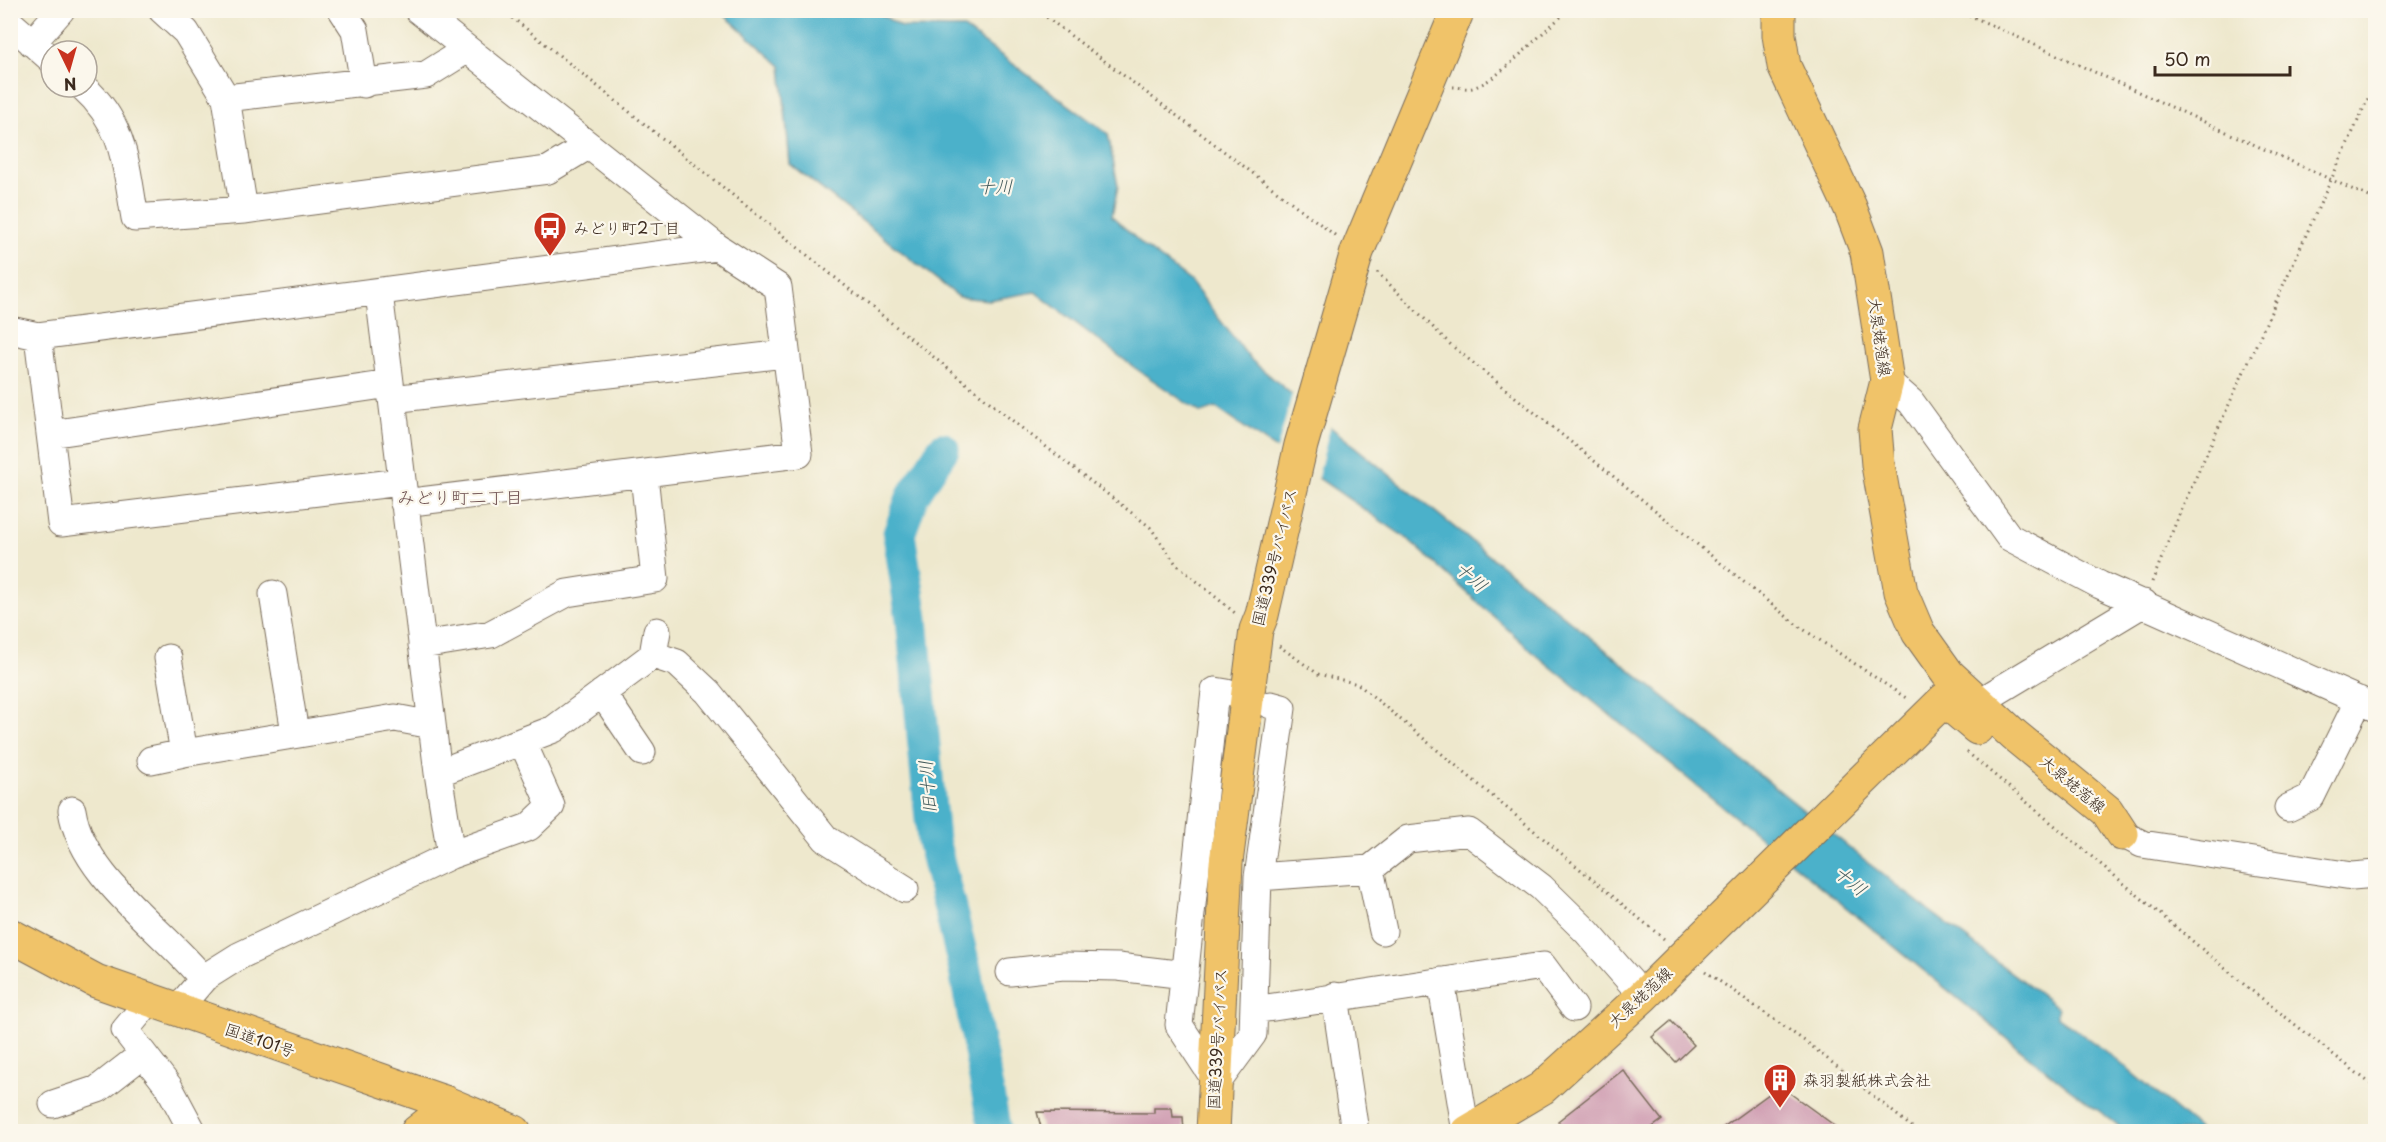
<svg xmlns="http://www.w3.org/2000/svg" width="2386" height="1142" font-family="'Playpen Sans','Klee One',sans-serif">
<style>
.water{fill:#4bb1ca;stroke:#436e74;stroke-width:1.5}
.pier{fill:#eee8cd}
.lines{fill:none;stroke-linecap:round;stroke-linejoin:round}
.river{stroke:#4bb1ca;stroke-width:33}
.building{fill:#cd99af}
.minor-casing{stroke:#7a6c5b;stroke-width:29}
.major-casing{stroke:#7a6c5b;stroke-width:35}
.highway-casing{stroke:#7a6c5b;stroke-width:35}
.path{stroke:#7a6c5b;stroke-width:3;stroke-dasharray:1.5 4.5;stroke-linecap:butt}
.minor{stroke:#fff;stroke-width:27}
.major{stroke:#f0c369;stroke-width:33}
.highway{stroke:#f0c369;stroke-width:33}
.labels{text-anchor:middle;stroke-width:4.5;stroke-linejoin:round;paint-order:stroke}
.poi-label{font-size:16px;fill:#3b2a1e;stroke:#fbf7ec;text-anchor:start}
.street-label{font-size:16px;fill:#3b2a1e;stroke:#fbf7ec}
.water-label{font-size:18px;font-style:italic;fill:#41595a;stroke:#fbf7ec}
.neighbourhood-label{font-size:18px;fill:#6e5151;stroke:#fbf7ec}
</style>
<rect width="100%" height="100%" fill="#fbf7ec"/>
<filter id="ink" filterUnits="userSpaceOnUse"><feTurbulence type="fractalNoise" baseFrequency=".0167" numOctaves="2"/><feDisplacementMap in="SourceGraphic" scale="12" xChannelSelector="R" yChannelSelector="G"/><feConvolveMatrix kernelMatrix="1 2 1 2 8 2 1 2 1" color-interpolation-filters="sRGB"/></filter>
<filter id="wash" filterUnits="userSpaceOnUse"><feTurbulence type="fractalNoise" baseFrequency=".008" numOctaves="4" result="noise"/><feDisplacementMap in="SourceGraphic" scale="24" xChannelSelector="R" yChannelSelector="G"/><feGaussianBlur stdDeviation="1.35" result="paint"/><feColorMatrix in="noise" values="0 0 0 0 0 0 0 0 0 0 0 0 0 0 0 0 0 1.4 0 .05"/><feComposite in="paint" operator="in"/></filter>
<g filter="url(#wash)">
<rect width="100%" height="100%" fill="#eee8cd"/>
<path class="water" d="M720 11H875L902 27 964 28 1108 134 1118 186 1112 216 1144 246 1190 281 1250 359 1328 425 1897 886 2058 1008 2056 1016 2107 1052 2201 1131H2126L2063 1084 1535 654 1409 540 1216 408 1201 413 1135 368 1035 292 989 300 959 297 790 164 781 66Z"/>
<path class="pier" d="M1293 391 1331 424 1317 481 1276 453Z"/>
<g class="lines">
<path class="river" d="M943 449 913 495 899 534 912 619 933 840 964 965 995 1132"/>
</g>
<g id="blocks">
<path class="building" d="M1671 1021 1694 1045 1676 1062 1652 1037Z
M1623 1070 1662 1120 1647 1131H1567L1558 1121Z
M1780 1086 1842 1131H1718Z
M1154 1108H1172L1173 1117H1183L1184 1131H1042L1037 1112 1154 1113Z"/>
</g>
</g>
<g filter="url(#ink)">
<use href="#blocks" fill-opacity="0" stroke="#7a6c5b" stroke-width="1.5"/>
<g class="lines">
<g class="minor-casing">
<path id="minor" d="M162 10 186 32 226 98 244 210
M342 10 355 30 364 84
M10 23 51 59
M32 43 61 10
M83 87C125 124 126 167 135 218L244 210 548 170 586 147
M226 98 426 75 466 50
M10 330 38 336 717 247
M38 336 61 523 401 482
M1887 381 1911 402 2009 537 2100 585 2376 708
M392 399 785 354
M50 434 390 384
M404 503 799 454 778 287 717 247 418 10
M273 594 295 733
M422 645 491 634 567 593 655 579 644 475
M653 655 677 663 708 692 826 839 905 889
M168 658 184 753 395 718 432 725
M602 693 642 752
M1978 703 2144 603
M151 760 184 753
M438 773 554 729 653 655 657 631
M2288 808 2311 797 2359 700
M72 810C82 877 163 929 203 979
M2122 834 2142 844 2352 876 2376 874
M451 855 529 827 551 806 522 741
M1370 869 1383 931
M1258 877 1370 869 1408 839 1469 832 1541 887 1587 932 1643 996
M1010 972 1063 966 1118 967 1185 975
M1441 981 1466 1132
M1335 996 1355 1132
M150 1000 125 1030 169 1087 193 1132
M1254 1010 1543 966 1574 1008
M176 1011 204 978 239 956 451 855 438 773 379 293
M1214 1078 1179 1025 1215 691 1227 693
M1214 1087 1253 1034 1258 877 1282 708 1271 705
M53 1104 98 1089 143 1054"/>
</g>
<g class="major-casing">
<path id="major" d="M1779 10V35L1784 66 1850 207 1867 252 1887 381 1875 429 1878 465 1901 592 1918 632 1948 674 2014 735 2107 811 2122 834
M417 1132 431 1121 444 1102
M1468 1132 1542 1088 1643 996 1944 700 1977 728"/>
</g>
<g class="highway-casing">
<path id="highway" d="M10 935 96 981 444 1102 515 1132
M1213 1132 1226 863 1256 630 1262 615 1301 445 1357 252 1458 10"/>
</g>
<path class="path" d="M503 10 1023 429 1150 527 1176 564 1235 613
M1037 10 1336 236
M1958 10 2376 200
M1453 87C1459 87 1466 89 1472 88 1502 80 1541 30 1570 10
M1377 272 1451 345 1797 625 1909 700
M2152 582 2181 510 2376 81
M1279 646 1318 674 1358 684 1664 939
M1967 752 2246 986 2376 1088
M1705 971 1809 1044 1918 1132"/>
<use href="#minor" class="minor"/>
<use href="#major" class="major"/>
<use href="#highway" class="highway"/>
</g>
</g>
<defs>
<g id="bus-pin" transform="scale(1.725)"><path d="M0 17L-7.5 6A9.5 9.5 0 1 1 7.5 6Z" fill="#c8321e" stroke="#fbf7ec"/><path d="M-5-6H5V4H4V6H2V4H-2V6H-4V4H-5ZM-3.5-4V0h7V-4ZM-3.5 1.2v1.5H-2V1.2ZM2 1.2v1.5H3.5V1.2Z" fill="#fff"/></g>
<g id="building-pin" transform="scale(1.725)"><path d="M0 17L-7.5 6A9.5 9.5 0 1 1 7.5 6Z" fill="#c8321e" stroke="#fbf7ec"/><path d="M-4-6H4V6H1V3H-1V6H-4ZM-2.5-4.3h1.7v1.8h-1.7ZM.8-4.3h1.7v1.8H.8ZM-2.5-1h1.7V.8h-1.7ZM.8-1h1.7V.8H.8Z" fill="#fff"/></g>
</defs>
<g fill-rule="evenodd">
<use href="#bus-pin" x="550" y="228"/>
<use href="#building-pin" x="1780" y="1080"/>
</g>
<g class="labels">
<g class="poi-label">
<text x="573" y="234">みどり町2丁目</text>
<text x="1803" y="1086">森羽製紙株式会社</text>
</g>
<g class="street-label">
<text transform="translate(1880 337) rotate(82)" y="6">大泉姥萢線</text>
<text transform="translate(1274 557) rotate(-76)" y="6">国道339号バイパス</text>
<text transform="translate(2073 784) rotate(40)" y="6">大泉姥萢線</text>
<text transform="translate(1640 997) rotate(-43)" y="6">大泉姥萢線</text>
<text transform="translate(1217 1039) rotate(-87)" y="6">国道339号バイパス</text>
<text transform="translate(260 1040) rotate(19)" y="6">国道101号</text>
</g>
<g class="water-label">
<text x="995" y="193">十川</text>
<text transform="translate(1471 577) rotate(41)" y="6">十川</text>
<text transform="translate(928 787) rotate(-95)" y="6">旧十川</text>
<text transform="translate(1850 881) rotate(39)" y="6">十川</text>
</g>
<g class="neighbourhood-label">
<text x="460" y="504">みどり町二丁目</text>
</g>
</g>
<rect width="2386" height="1142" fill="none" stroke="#fbf7ec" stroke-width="36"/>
<g transform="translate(69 69) rotate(175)"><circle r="28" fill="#fbf7ec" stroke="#aea59a" stroke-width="1.5"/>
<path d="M0-4.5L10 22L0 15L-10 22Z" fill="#c8321e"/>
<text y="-9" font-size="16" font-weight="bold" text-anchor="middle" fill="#3b2a1e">N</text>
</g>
<path d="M2155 66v9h135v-9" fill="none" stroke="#3b2a1e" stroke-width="3"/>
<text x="2164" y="66" font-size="18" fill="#3b2a1e" stroke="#fbf7ec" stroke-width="4.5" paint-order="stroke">50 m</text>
</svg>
